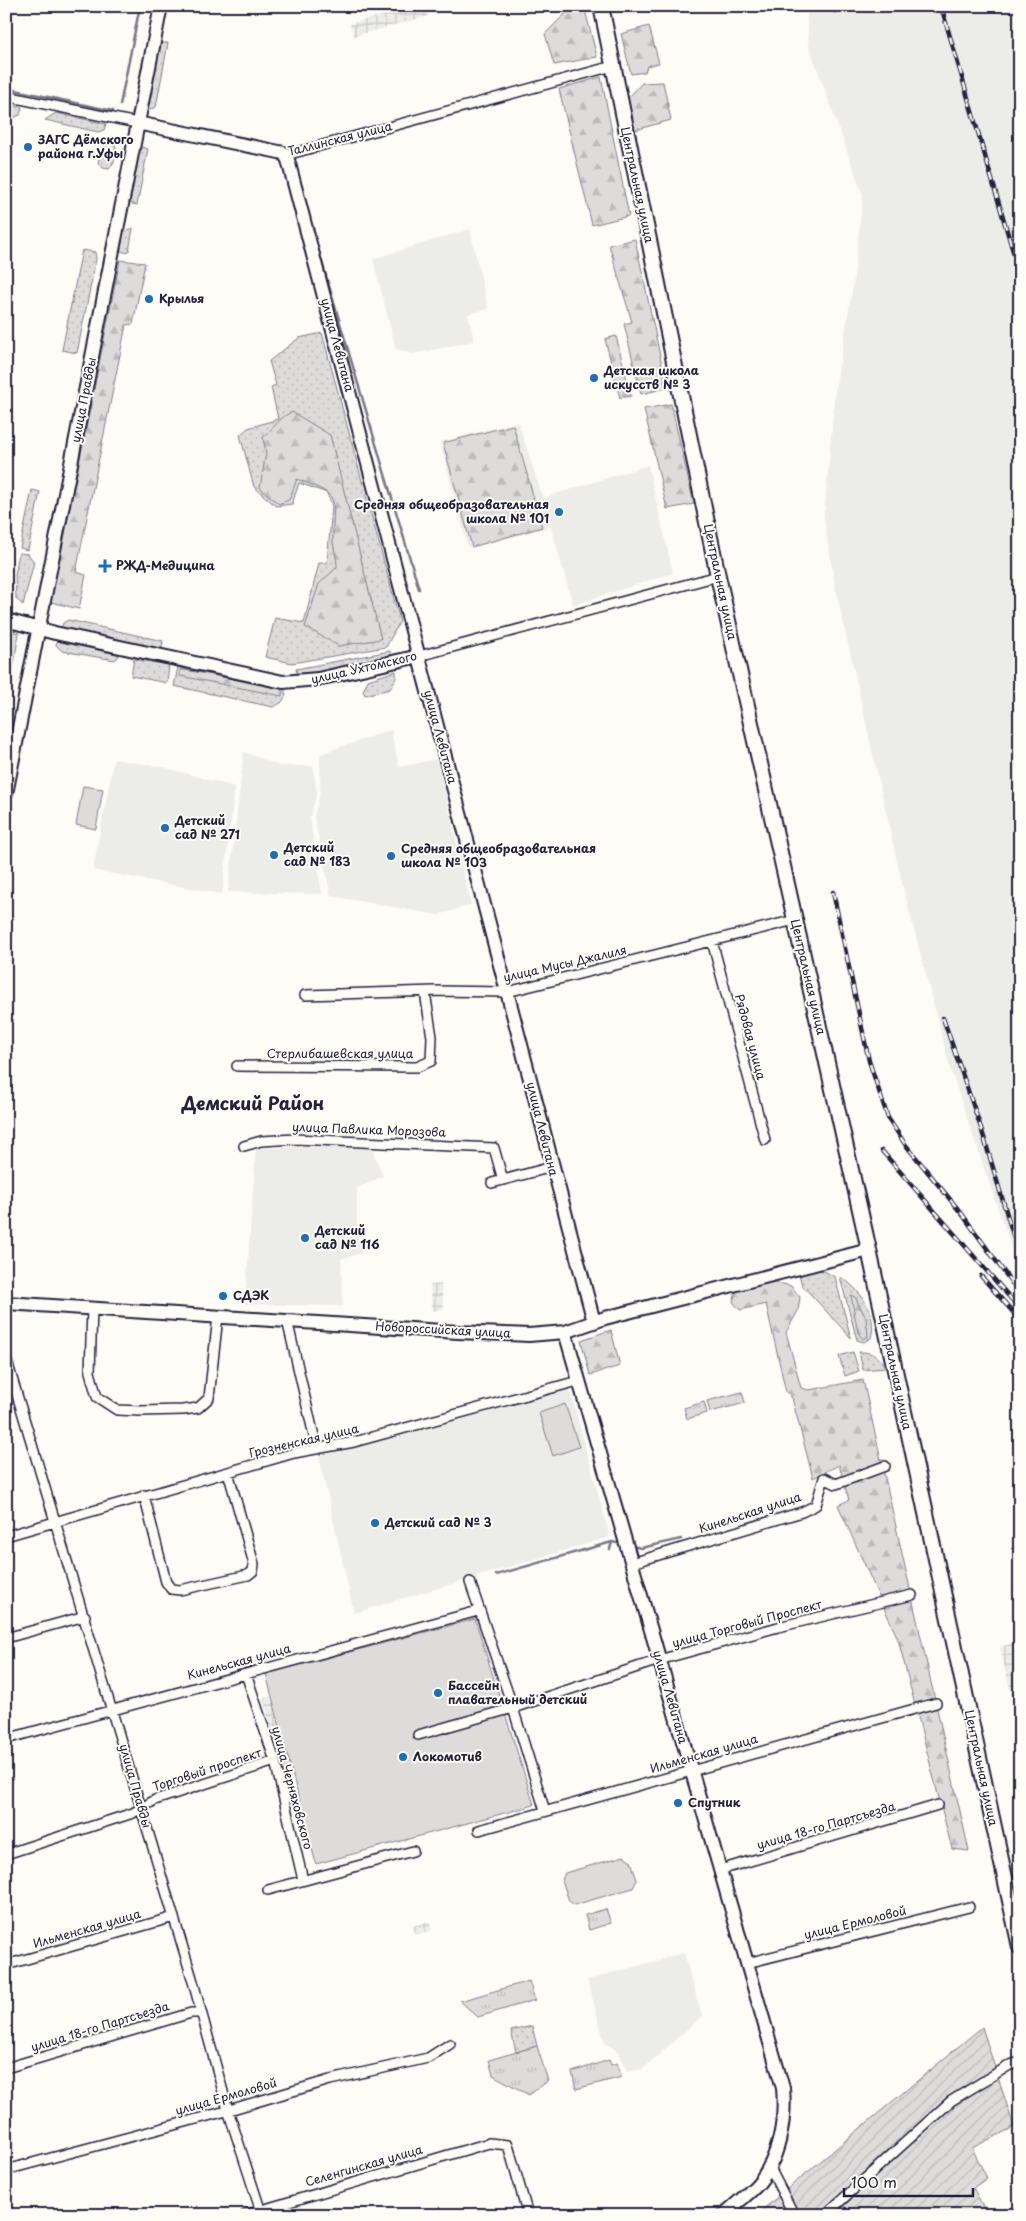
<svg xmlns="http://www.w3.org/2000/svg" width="1026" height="2221" font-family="'Playpen Sans',sans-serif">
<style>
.built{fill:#ecece9}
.industrial{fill:url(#industrial-grid)}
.grass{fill:url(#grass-dots);stroke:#807f8b}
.forest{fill:url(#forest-firs);stroke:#807f8b}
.park{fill:url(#park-tufts);stroke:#807f8b}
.garden{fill:url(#garden-furrows);stroke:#807f8b}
.pitch{fill:#dddcdb;stroke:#807f8b}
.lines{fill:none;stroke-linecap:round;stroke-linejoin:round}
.stream{stroke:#787885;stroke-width:2.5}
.street-casing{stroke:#22223b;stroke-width:12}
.secondary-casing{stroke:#22223b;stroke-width:16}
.primary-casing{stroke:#22223b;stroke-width:18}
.street{stroke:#fdfcf7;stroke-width:9}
.secondary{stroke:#fdfcf7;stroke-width:12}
.primary{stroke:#fdfcf7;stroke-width:14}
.rail-casing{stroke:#22223b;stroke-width:4.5}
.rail{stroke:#fdfcf7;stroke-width:2.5;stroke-dasharray:8;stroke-linecap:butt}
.poi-dot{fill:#1f6fb2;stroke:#fdfcf7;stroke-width:2}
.labels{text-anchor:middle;stroke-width:4;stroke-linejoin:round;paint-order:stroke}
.street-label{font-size:12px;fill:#22223b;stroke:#fdfcf7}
.poi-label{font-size:12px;font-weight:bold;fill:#22223b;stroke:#fdfcf7;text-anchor:start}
.district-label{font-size:18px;font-weight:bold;fill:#22223b;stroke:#fdfcf7}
</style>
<defs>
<pattern id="industrial-grid" width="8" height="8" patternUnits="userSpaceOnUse" patternTransform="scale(1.25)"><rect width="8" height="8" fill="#ecece9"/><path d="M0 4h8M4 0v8" fill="none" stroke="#cacac9"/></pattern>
<pattern id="grass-dots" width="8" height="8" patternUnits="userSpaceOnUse" patternTransform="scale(1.25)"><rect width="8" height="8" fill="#dddcdb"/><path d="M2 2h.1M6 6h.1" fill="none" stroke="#bdbcbd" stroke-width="1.8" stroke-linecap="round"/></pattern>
<pattern id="forest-firs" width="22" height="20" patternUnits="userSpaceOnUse" patternTransform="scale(1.25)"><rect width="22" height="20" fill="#dddcdb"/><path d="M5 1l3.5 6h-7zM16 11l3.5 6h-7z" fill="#bdbcbd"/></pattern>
<pattern id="park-tufts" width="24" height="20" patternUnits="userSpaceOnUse" patternTransform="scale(1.25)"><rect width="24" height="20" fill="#dddcdb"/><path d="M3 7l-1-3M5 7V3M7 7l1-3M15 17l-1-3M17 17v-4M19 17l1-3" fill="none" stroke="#bdbcbd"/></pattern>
<pattern id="garden-furrows" width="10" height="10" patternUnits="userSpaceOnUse" patternTransform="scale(1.25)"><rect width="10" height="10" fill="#dddcdb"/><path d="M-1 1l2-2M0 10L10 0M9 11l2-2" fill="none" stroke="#bdbcbd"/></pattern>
</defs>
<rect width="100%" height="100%" fill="#fdfcf7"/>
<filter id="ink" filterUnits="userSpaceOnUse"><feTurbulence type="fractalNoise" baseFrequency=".02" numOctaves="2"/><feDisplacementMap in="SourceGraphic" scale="10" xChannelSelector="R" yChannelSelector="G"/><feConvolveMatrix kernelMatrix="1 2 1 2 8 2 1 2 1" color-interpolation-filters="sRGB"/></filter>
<g filter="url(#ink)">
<path class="built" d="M806 6H1020V1273L951 1071 902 883 835 586 824 518 835 390 853 286 863 195 809 46Z
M470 229 488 309 468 314 474 341 413 354 396 349 373 259Z
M518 422 543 498 648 465 673 573 573 605 551 527 468 548 440 442Z
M391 730 399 767 437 759 471 905 438 915 331 896 314 816 320 794V754Z
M244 752 280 766H313L317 793 310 818 322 894 228 892Z
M114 759 163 767 235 787 222 894 93 870Z
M371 1146 383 1176 357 1188V1223L362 1253 341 1259 343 1306 245 1304 256 1148Z
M570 1390 610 1537 354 1613 319 1456 393 1438Z
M684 1953 702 2016 643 2069 627 2072 618 2051 605 2043 587 1980Z"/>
<path class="industrial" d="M415 6H425L428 16 354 36 350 24Z
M441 1284 444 1309 432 1311 430 1285Z
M1020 1641V1731L1000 1647Z
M271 1696 290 1771 283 1773 263 1698Z
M429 1921 432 1931 415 1935 413 1926Z"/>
<path class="grass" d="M159 43H168L156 107 149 110 146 107Z
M6 104 22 107 20 115 6 121Z
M56 113 106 124 104 130 98 132 45 120Z
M110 140 115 141C117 151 116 162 109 169L103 168 98 163 103 141Z
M138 146 148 149 137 205 128 203Z
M133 228 129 251 127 253 119 250 121 233Z
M82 250 95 252 96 259 77 353 62 350Z
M322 333 400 621 386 647 292 663 265 657 275 618 304 623 319 563H327L332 506 327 493 299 483 292 504 276 506 254 487 240 435 248 428 278 419 271 387 276 385 269 361 299 338Z
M32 490 40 492 28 550 20 548Z
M19 553 28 554 34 562 23 605 16 599 15 575Z
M68 620 163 641 161 652 60 631 63 623Z
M57 641 117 654 119 656 115 660 62 651 56 645Z
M390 651 391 657 297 676 296 669Z
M134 659 169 665 167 683 131 676Z
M178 667 284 687 286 696 281 703 273 707 174 686Z
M396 671V678L390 689 365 695 363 691 368 680Z
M806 1269 824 1271 835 1277 851 1338 802 1285 799 1274Z
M840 1277C860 1288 878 1314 871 1338L864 1342 857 1340Z
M853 1352 859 1371 845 1376 839 1356Z
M859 1352C872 1352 880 1355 885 1368L863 1370Z
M532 2026 537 2046 516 2052 511 2031Z"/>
<path class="forest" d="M570 6H584L597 57 554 65 545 34 570 9Z
M649 26 659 63 647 66 645 72 631 74 621 34Z
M601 77 629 216 592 225 559 89Z
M663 82 671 120 635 130 628 98 642 83Z
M635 239 667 388 641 394 624 324 632 322 609 245Z
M120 260 145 263 133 324 126 325 76 572 86 575 79 609 51 602Z
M616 336 631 396 620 398 605 339Z
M671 404 694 504 667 509 644 409Z
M292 412 330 435 381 639 339 646 305 627 319 584 337 567C337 557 333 547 333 540 332 494 344 498 297 479L289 500 279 504 260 488 266 453 263 437C274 429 279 417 292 412Z
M513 425 542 527 472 547 443 443Z
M180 669 282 688V696L180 676Z
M774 1282 791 1286 800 1297 798 1311 786 1332 801 1388 809 1390 863 1380 969 1851 952 1849 898 1639 838 1505 849 1500 839 1465 813 1478 792 1398 786 1392 766 1304 740 1310 733 1302 736 1291Z
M851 1295 855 1297 866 1318 868 1336 863 1339 858 1333Z
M611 1330 620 1366 590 1375 581 1340Z"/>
<path class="park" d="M6 630 19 633 6 710Z
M742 1392 745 1403 710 1412 707 1401Z
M704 1402 707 1413 687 1419 684 1408Z
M606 1909 611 1923 589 1930 585 1915Z
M529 1981 535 2000 478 2017 460 2001Z
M537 2046 548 2081 529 2095 493 2075 489 2060Z
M609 2060 611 2065 617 2063 622 2077 576 2089 572 2072Z"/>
<path class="garden" d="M982 2027 1014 2127 972 2148 987 2178 973 2188 988 2215H756Z"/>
<path class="pitch" d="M83 786 103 789 96 829 76 825Z
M565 1404 579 1447 553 1456 539 1413Z
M475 1619 534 1805 316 1864 266 1674Z
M624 1856 631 1861 637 1880 633 1888 574 1905 569 1901 562 1880 565 1873Z"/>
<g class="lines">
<path class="stream" d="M6 88 113 111
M120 105 140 6
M313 232 419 589
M632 1546 641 1548 681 1539
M610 1549 612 1542
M496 1575 612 1542 622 1544"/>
<g class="street-casing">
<path id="street" d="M6 99 11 97 137 123
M284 153 290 154 613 66
M419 656 718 576
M712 941 765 1140
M305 995 435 991 507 992 795 920
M237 1066 417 1067 431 1061 432 1037 425 992
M244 1146 261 1141 295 1139 494 1148 503 1180
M492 1183 552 1167
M92 1308 90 1372 97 1397 117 1410 140 1411 183 1410 198 1408 209 1398 218 1316
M287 1320 317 1449
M6 1358 192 1978 228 2110 262 2215
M144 1495 166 1582 171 1589 180 1590 248 1575 253 1571 254 1564 228 1472
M6 1536 294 1453 354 1442 578 1381
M632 1563 802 1512 816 1505 824 1478 836 1484 885 1466
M470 1582 513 1708 545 1811
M6 1638 85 1616
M246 1674 275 1761 303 1880
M418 1735 513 1708 659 1660 778 1627 912 1595
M6 1739 478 1611
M479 1830 936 1703
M6 1854 133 1813 155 1800 275 1761
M720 1870 938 1805
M268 1890 413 1851
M747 1963 969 1907
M6 1965 174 1917
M6 2068 191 2013H201
M768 2169 772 2172 794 2215
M6 2170 219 2113 330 2080 428 2058 450 2044
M245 2215 489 2143 508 2145 528 2215
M825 2215 951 2101 1010 2065 1020 2062"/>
</g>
<g class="secondary-casing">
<path id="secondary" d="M137 123 284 153 288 160 594 1322
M6 620 55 633 283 682 318 679 419 656
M6 794 161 6
M6 1303 458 1332 529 1335 565 1332 605 1318 869 1250
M565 1332 783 2088C786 2121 779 2161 756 2186 746 2196 734 2205 724 2215"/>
</g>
<g class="primary-casing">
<path id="primary" d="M601 6 718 576 869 1250 1020 1947"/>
</g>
<use href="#street" class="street"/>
<use href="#secondary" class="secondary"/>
<use href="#primary" class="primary"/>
<g class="rail-casing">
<path id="rail" d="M834 6 835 11
M941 6 1020 275
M833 892 869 1061 888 1118 905 1144 962 1214 1020 1294
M943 1018 982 1131 1020 1258
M882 1151 1020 1309
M981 1276 1020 1320"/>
</g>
<use href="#rail" class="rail"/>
</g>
</g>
<g class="poi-dot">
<circle cx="28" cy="147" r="5"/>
<circle cx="149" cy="299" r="5"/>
<circle cx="594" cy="378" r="5"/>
<circle cx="559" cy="512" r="5"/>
<path d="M102.5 558.5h5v5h5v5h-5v5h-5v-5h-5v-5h5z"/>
<circle cx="165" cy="828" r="5"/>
<circle cx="274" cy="855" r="5"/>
<circle cx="391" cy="856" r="5"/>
<circle cx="305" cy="1238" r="5"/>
<circle cx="223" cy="1296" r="5"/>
<circle cx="375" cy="1523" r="5"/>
<circle cx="438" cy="1693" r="5"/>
<circle cx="403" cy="1757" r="5"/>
<circle cx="678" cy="1803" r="5"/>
</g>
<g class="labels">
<g class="street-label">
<text transform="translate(340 139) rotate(-14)" y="4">Таллинская улица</text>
<text transform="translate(637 185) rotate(78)" y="4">Центральная улица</text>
<text transform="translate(337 345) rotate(75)" y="4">улица Левитана</text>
<text transform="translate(84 400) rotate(-79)" y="4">улица Правды</text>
<text transform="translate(720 582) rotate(78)" y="4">Центральная улица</text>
<text transform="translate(364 668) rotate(-13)" y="4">улица Ухтомского</text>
<text transform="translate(440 737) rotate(75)" y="4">улица Левитана</text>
<text transform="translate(565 964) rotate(-13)" y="4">улица Мусы Джалиля</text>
<text transform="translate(808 977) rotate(77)" y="4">Центральная улица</text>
<text transform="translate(750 1037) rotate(75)" y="4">Рядовая улица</text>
<text x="340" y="1058">Стерлибашевская улица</text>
<text transform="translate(542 1129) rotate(76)" y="4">улица Левитана</text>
<text transform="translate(369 1130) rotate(2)" y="4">улица Павлика Морозова</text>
<text transform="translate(443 1330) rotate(3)" y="4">Новороссийская улица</text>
<text transform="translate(895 1372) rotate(78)" y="4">Центральная улица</text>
<text transform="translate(304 1441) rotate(-13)" y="4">Грозненская улица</text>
<text transform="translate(750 1513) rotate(-18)" y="4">Кинельская улица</text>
<text transform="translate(747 1624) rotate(-15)" y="4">улица Торговый Проспект</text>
<text transform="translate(239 1662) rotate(-15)" y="4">Кинельская улица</text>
<text transform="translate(670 1697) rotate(74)" y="4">улица Левитана</text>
<text transform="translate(704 1754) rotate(-16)" y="4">Ильменская улица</text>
<text transform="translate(981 1768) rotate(78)" y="4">Центральная улица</text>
<text transform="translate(207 1770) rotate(-18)" y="4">Торговый проспект</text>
<text transform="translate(135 1786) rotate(74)" y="4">улица Правды</text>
<text transform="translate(292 1788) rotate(75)" y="4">улица Черняховского</text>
<text transform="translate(826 1826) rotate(-16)" y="4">улица 18-го Партсъезда</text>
<text transform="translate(855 1923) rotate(-14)" y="4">улица Ермоловой</text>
<text transform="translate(87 1929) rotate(-16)" y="4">Ильменская улица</text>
<text transform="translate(100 2027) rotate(-17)" y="4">улица 18-го Партсъезда</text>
<text transform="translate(226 2097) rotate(-16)" y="4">улица Ермоловой</text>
<text transform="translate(364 2166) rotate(-16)" y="4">Селенгинская улица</text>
</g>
<g class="poi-label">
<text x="38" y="144">ЗАГС Дёмского<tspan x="38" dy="14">района г.Уфы</tspan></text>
<text x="159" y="303">Крылья</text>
<text x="604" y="375">Детская школа<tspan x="604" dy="14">искусств № 3</tspan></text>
<text x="549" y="509" text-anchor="end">Средняя общеобразовательная<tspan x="549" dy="14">школа № 101</tspan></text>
<text x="116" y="570">РЖД-Медицина</text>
<text x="175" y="825">Детский<tspan x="175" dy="14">сад № 271</tspan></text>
<text x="284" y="852">Детский<tspan x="284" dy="14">сад № 183</tspan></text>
<text x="401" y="853">Средняя общеобразовательная<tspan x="401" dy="14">школа № 103</tspan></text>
<text x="315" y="1235">Детский<tspan x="315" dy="14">сад № 116</tspan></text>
<text x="233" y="1300">СДЭК</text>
<text x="385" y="1527">Детский сад № 3</text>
<text x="448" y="1690">Бассейн<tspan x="448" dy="14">плавательный детский</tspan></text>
<text x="413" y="1761">Локомотив</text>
<text x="688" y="1807">Спутник</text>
</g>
<g class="district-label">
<text x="253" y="1110">Демский Район</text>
</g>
</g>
<rect width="1026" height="2221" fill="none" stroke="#fdfcf7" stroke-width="25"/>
<rect x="12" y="12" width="1001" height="2196" fill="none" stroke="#22223b" stroke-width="2" filter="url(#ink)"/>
<path d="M844 2188v8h129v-8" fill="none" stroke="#22223b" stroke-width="2.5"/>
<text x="851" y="2188" font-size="15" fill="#22223b" stroke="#fdfcf7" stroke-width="4" paint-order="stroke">100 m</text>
</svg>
